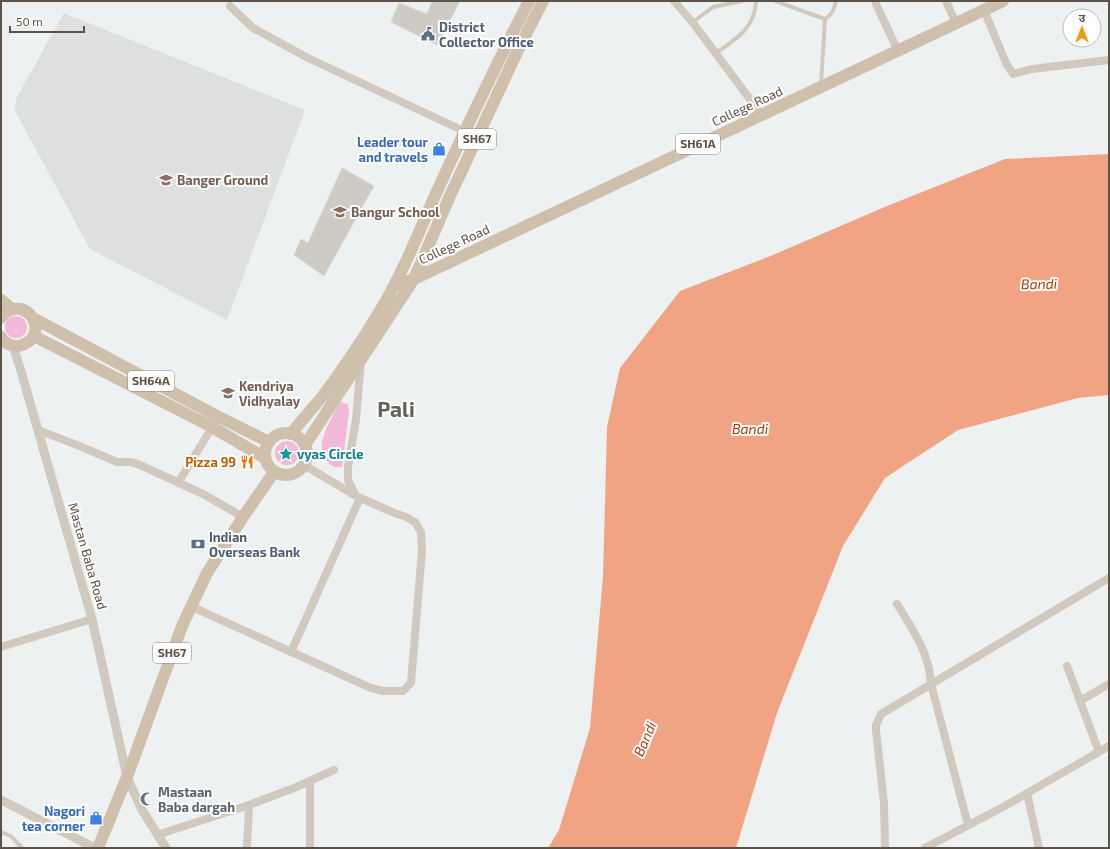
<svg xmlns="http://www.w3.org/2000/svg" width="1110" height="849" font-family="'Exo 2','Noto Sans Devanagari',sans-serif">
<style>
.education{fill:#dde0df}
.green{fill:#f1b9d7}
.water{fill:#f1a484}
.building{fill:#cecbc5;stroke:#dad8d2}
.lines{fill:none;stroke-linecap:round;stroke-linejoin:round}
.service{stroke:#d1c9be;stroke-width:4}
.minor{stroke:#d1c9be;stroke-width:8}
.tertiary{stroke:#d1c9be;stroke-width:9}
.primary{stroke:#cfc0ac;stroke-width:12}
.labels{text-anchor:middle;stroke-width:4;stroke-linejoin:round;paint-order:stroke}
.shield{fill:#fff;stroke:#8e867d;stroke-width:1}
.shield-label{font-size:12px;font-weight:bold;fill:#5d5245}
.service-label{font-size:13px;font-weight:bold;fill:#4e5e75;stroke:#fff;text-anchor:start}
.street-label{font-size:13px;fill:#5d5245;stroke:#fff}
.shop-label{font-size:13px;font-weight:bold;fill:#366cbe;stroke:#fff;text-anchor:end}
.education-label{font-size:13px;font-weight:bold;fill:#785e54;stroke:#fff;text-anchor:start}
.culture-label{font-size:13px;font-weight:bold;fill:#0d838f;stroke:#fff;text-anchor:start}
.food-label{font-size:13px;font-weight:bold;fill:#c56008;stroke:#fff;text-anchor:end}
.worship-label{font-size:13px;font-weight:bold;fill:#5b616d;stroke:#fff;text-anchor:start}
.water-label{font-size:14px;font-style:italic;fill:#b13804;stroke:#fff}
.town-label{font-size:21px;font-weight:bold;fill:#64605a;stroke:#fff}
</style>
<rect width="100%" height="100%" fill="#eef1f1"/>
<path class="education" d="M64 13 305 110 227 320 90 249 15 111 16 99Z"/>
<path class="green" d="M5 327a11 11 0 1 1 22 0a11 11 0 1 1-22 0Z
M340 402 348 404 349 412 342 467C336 468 332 467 328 462 312 445 332 419 340 402Z
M275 453a12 12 0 1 1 24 0a12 12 0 1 1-24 0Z"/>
<path class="water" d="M1109 154V395L1078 398 958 430 885 478 843 546 777 713 736 848H548L559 830 590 728 603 576 607 427 620 368 680 291 768 257 887 206 1005 159Z"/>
<path class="building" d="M432 1H460L437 45 391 22 399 3 427 14Z
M342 168 374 186 324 276 294 255 301 239 308 243Z"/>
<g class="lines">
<path class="service" d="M775 1 825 19C832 15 834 9 836 1
M693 22 713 7 742 1
M716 53C736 39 755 28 756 1
M821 84 825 19
M1 832 11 836 22 848"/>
<path class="minor" d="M674 1 693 23 761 114
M876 1V4L898 51
M946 1 956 23
M230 6 253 28 308 58 466 132
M984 10 1006 63 1013 74 1032 69 1109 60
M38 430 77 445 117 462H130L138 464 203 494 243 517
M178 483 214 424
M356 496 348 480V467L356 419 361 361
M897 604C909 623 924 646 929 669 930 674 930 679 931 684L968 825
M190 606 371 688 383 691H403L411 683 422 551 421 532 415 522 406 517 392 512 356 496 304 465
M1 647 92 619
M291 652 360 498
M1067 666 1099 752
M1080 701 1109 684
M310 781V848
M1027 793 1039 848
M157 835 249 805 294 788 334 770
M247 848 249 805
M885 848 884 803 876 730V725L881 714 1109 578
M925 848 1003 807 1109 746"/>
<path class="tertiary" d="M13 346 21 371 92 619 127 777 142 810 166 848
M1 800 95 848"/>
<path class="primary" d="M394 286 414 279 1003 1
M1 300 12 309
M1 318C5 311 12 308 20 309 25 310 29 313 32 317 46 338 15 358 1 337
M33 318 217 416 269 442
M34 336 212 427 265 458
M265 454a21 21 0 1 1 42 0a21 21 0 1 1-42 0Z
M291 434C301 421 312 409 322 397 343 369 363 339 381 309 404 271 420 229 438 189 467 126 497 63 529 1
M305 445 414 279 449 198 519 48 543 1
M98 848 127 777 182 626 207 573 243 517 274 472"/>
</g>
<defs>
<g id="civic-bare" transform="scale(1.08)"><path d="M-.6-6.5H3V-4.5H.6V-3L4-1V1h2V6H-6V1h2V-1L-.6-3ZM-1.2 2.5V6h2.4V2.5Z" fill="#5c6f8a" stroke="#fff" stroke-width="2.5" paint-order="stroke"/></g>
<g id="shop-bare" transform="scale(1.08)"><path d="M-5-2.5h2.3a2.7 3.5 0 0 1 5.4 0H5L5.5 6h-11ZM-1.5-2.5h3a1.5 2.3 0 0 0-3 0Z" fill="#3f7fe0" stroke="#fff" stroke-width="2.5" paint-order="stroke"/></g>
<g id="school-bare" transform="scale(1.08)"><path d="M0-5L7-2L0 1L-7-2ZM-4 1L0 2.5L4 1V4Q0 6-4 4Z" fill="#8d6e63" stroke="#fff" stroke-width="2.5" paint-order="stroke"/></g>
<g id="sight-bare" transform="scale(1.08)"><path d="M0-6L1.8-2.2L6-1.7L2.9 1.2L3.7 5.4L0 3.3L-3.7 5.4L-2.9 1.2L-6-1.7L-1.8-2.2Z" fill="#0f9aa8" stroke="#fff" stroke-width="2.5" paint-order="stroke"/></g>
<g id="restaurant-bare" transform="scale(1.08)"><path d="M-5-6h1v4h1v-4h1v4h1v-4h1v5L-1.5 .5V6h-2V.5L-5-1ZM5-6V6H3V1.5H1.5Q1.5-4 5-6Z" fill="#e8710a" stroke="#fff" stroke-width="2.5" paint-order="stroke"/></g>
<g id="bank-bare" transform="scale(1.08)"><path d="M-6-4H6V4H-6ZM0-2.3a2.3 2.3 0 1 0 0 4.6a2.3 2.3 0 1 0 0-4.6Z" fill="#5c6f8a" stroke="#fff" stroke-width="2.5" paint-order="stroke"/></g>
<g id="mosque-bare" transform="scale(1.08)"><path d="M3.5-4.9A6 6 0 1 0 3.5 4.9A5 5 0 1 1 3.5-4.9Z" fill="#6b7280" stroke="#fff" stroke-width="2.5" paint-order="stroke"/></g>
</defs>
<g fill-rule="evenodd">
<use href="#civic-bare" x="428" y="34"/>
<use href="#shop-bare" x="439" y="149"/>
<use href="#school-bare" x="166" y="180"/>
<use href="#school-bare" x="340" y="212"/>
<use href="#school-bare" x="228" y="393"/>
<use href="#sight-bare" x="286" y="454"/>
<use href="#restaurant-bare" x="247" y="462"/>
<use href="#bank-bare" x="198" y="544"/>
<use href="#mosque-bare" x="147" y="799"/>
<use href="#shop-bare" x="96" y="818"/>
</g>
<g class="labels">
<g class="shield">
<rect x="458" y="129" width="38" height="20" rx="3"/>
<rect x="676" y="134" width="44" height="20" rx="3"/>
<rect x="128" y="371" width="46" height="20" rx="3"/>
<rect x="153" y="643" width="38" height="20" rx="3"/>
</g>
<g class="shield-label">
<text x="477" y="143">SH67</text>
<text x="698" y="148">SH61A</text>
<text x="151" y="385">SH64A</text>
<text x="172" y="657">SH67</text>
</g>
<g class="service-label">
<text x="439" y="32">District<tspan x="439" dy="15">Collector Office</tspan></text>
<text x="209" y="542">Indian<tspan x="209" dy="15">Overseas Bank</tspan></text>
</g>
<g class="street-label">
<text transform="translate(747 106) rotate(-25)" y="5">College Road</text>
<text transform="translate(454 244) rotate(-25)" y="5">College Road</text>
<text transform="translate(88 556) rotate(74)" y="5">Mastan Baba Road</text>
</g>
<g class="shop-label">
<text x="428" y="147">Leader tour<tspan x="428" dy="15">and travels</tspan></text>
<text x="85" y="816">Nagori<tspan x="85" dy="15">tea corner</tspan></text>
</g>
<g class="education-label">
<text x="177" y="185">Banger Ground</text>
<text x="351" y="217">Bangur School</text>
<text x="239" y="391">Kendriya<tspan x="239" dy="15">Vidhyalay</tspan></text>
</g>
<g class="culture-label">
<text x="297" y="459">vyas Circle</text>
</g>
<g class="food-label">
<text x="236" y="467">Pizza 99</text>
</g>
<g class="worship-label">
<text x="158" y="797">Mastaan<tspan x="158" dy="15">Baba dargah</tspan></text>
</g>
<g class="water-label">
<text transform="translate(1039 284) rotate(-1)" y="5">Bandi</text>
<text x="750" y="434">Bandi</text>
<text transform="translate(645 739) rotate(-67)" y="5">Bandi</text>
</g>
<g class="town-label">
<text x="396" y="417">Pali</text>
</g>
</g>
<rect width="1110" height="849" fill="none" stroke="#5d5245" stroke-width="4"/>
<g transform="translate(1082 28)"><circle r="19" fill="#ffffff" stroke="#bebab5"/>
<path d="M0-3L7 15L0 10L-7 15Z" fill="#ea9e0f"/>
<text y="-6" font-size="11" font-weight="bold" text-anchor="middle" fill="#5d5245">उ</text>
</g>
<path d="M10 26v6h74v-6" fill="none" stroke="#5d5245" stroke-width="2"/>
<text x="16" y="26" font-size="12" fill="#5d5245" stroke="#ffffff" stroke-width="3" paint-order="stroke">50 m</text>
</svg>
